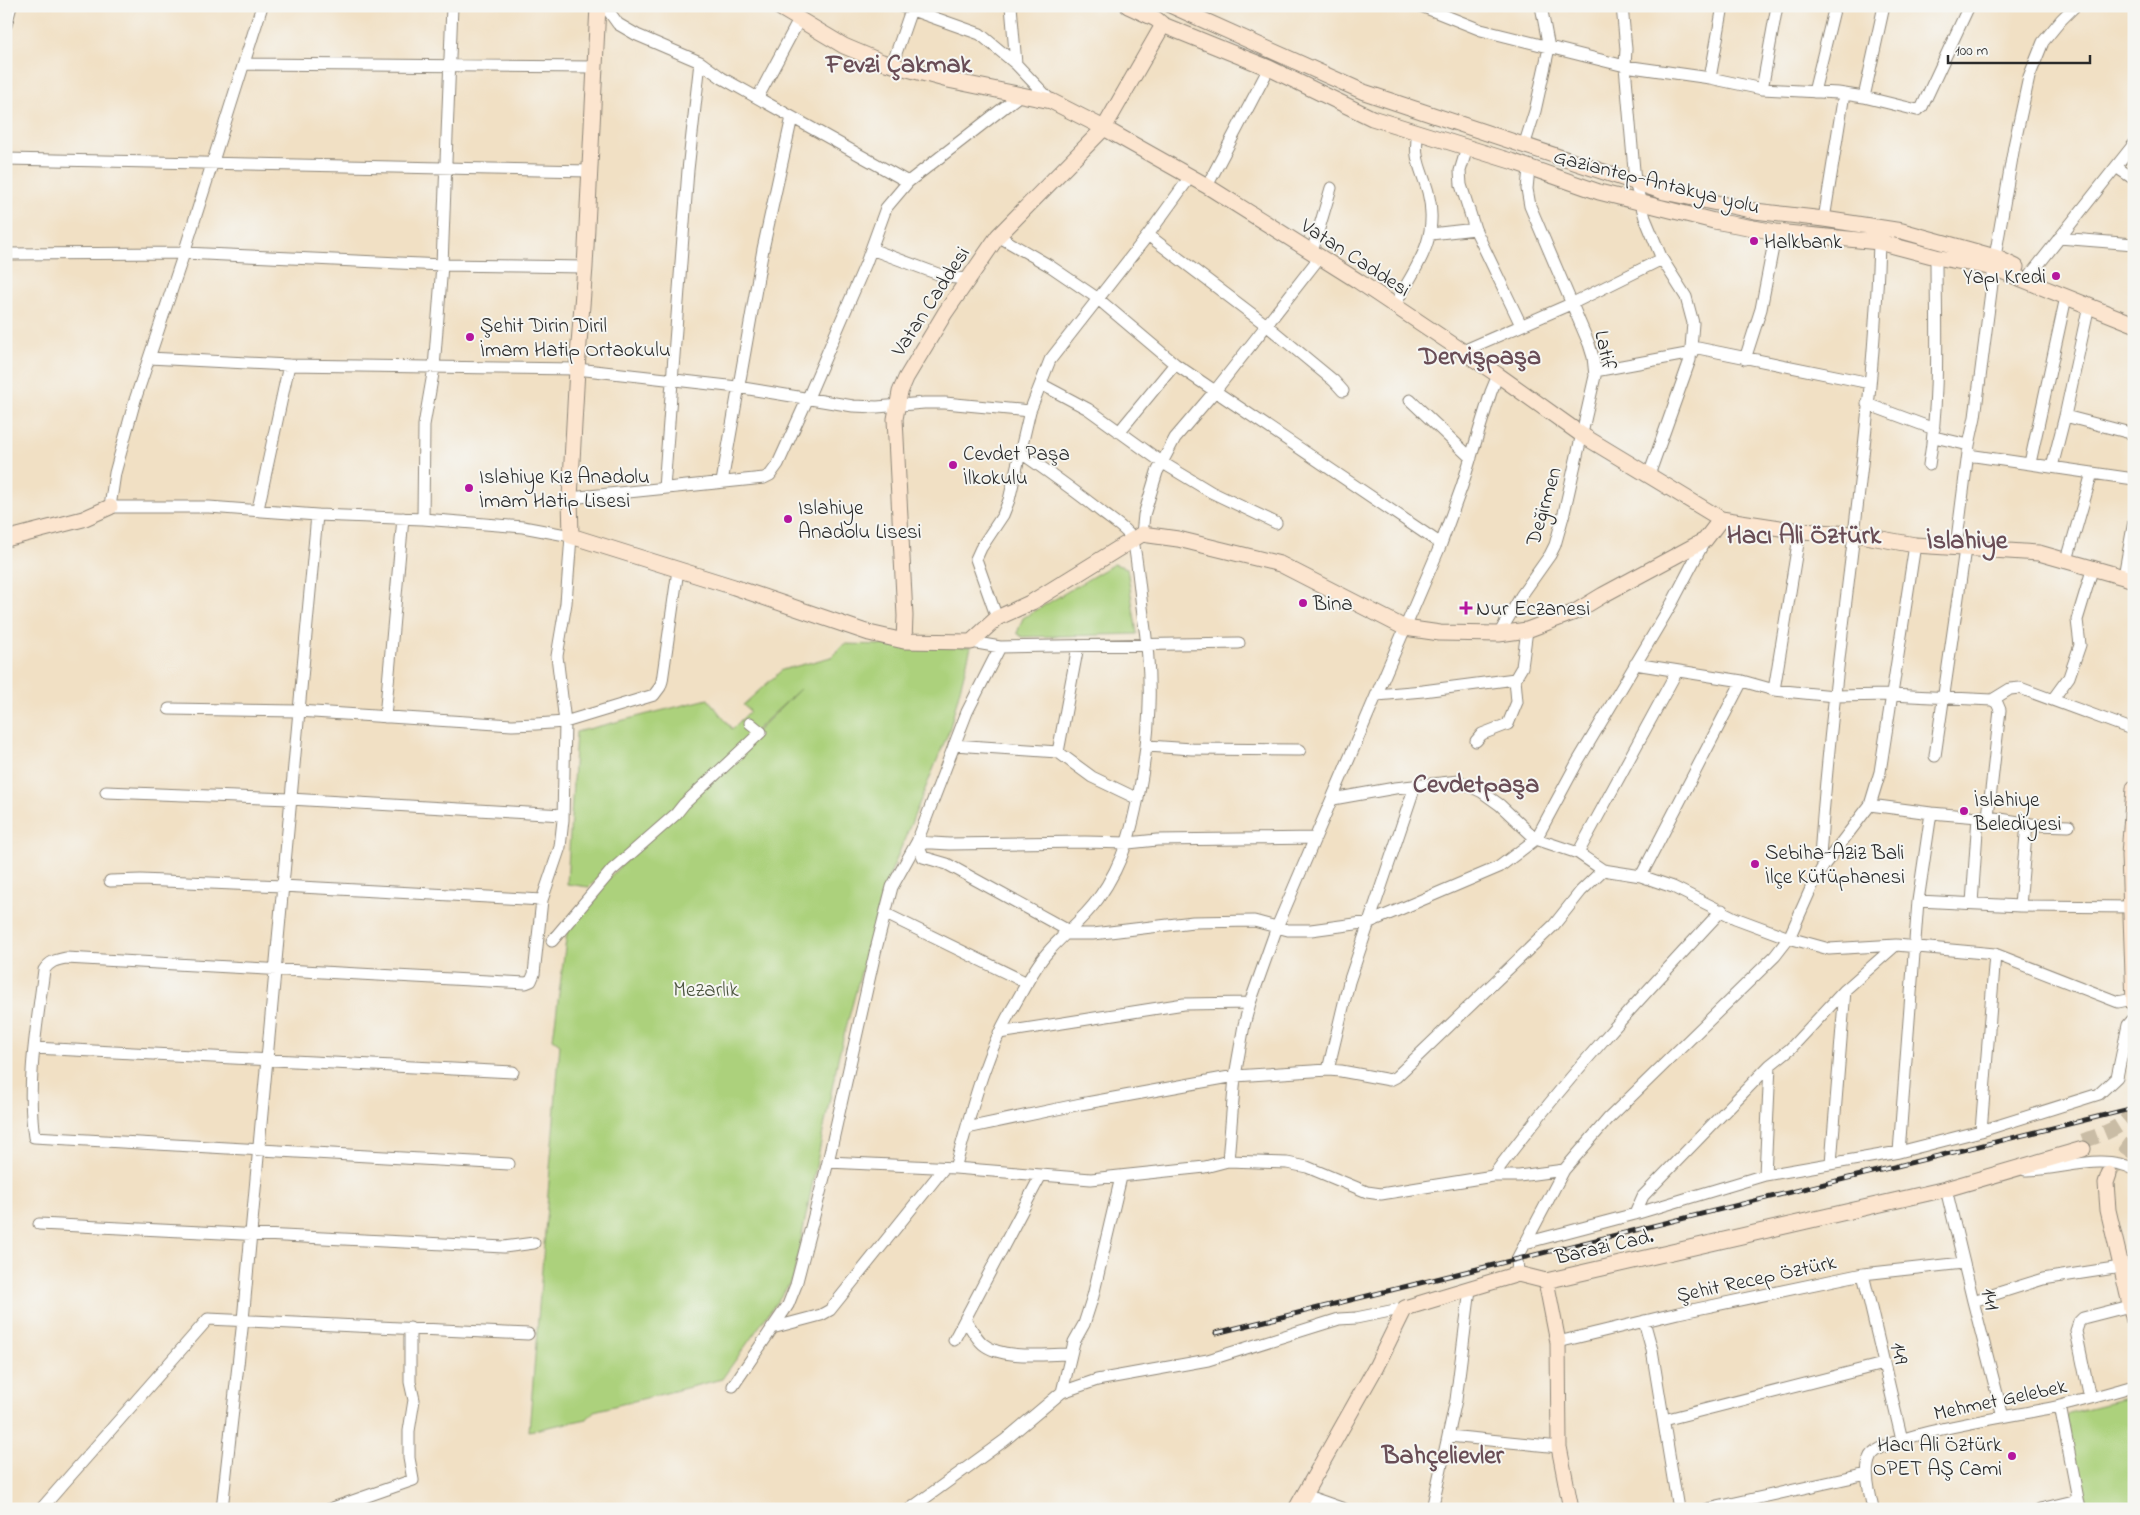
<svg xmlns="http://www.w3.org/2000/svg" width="2140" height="1515" font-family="'Indie Flower',sans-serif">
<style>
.green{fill:#acd17b;stroke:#6c7e53}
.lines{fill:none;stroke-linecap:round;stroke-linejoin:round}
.secondary-tunnel{stroke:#c9bca5;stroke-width:15;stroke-dasharray:15 8;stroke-linecap:butt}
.street-casing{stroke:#8e8678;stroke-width:13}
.secondary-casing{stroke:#8e8678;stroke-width:17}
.street{stroke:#fff;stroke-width:11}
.secondary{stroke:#fce5cf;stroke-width:15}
.rail-casing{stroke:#2b2b2b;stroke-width:5}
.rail{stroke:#f6f6f2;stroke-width:3;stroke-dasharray:9;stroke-linecap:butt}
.poi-dot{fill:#b5179e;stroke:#f6f6f2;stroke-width:2}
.labels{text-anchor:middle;stroke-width:4;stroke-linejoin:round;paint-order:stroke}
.street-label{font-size:21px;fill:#2b2b2b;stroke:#f6f6f2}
.poi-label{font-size:21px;fill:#2b2b2b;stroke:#f6f6f2;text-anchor:start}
.park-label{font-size:21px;fill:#4b543f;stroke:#f6f6f2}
.district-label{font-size:26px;font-weight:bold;fill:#694d56;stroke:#f6f6f2}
</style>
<rect width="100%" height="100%" fill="#f6f6f2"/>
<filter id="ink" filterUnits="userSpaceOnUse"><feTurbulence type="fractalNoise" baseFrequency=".02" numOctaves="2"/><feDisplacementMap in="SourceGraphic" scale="10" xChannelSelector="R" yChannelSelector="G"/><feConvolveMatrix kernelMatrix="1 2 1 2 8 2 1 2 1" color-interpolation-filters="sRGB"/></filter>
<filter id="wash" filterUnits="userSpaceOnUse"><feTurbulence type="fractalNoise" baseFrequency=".0096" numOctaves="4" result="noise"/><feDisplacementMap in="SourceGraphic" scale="20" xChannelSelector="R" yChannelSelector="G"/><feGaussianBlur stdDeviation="1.12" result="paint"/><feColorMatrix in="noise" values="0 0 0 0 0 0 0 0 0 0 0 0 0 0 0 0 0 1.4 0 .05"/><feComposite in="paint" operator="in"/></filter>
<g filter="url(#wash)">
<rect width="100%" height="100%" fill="#f1e0c4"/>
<path class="green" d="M1114 564 1127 568 1137 634 1022 637 1017 633 1023 618Z
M844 644 971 647 949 731 882 894 839 1054 793 1279 722 1379 594 1411 587 1419 529 1431 560 1044 553 1039 569 917 800 689 589 887 567 884 576 732 708 699 732 729 750 711 743 705 782 670 831 657Z
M2134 1397V1509H2086L2066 1417 2069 1413Z"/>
</g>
<g filter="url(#ink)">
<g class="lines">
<path class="secondary-tunnel" d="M2083 1141C2102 1134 2124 1128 2134 1110
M2110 1173 2134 1140"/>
<g class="street-casing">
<path id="street" d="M262 6 184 253 135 400 115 473 110 507H209L317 515 423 519 523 527 571 536 566 603 557 656 565 722 563 820 560 847 542 900 534 974 531 981 526 983 66 958C56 960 50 961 44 970 37 1025 26 1082 34 1137L509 1164
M605 6 618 24 637 35 700 62 722 78 908 182
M901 6 980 34 1016 64 1051 101
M1011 6 1016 64
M1421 6 1481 30 1625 66 1710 78 1762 89 1838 93 1864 97 1917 110 1922 107 1969 6
M1622 6 1626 49 1625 66 1635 182 1645 218 1662 259 1686 297 1693 323 1690 360 1649 475
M6 25 11 6
M244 64 595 67
M892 65 911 10
M1710 78 1723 6
M1762 89 1777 6
M1814 92 1835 6
M758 97 799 20
M1864 97 1884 6
M1524 146 1535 111 1549 48 1541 6
M1467 148 1460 171 1461 185 1475 229 1521 325
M6 159 589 171
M2116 167 2134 179
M1207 186 1269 68
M1824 219 1844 94
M1431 234 1475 229
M1148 235 1265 324 1334 381 1343 391
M998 236 1050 266 1097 298 1175 364 1441 544
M2059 238 2134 244
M871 249 946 277 968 279
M1312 252 1331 188
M6 254 184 253 442 265 585 267
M1995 257 2014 146 2029 77 2043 42 2061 20 2075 6
M2031 274 2134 144
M1394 306C1416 267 1440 240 1428 192 1421 167 1413 159 1418 132
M1693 347 1870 383
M1463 351 1573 303 1662 259
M149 358 289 365 577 369 737 387 853 406 877 407 924 403H945L1030 411
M1745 359 1761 309 1776 232
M1595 371 1692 353
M1041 384 1088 409 1163 463 1211 492 1276 523
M1410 400 1471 458
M1867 404 1934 429
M2065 416 2134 434
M1119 432 1175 364
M1934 437 1969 445
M1968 455 2092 473
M2030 463 2066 297
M1929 465C1940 397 1936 326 1936 257
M2052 467 2065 416 2089 305
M722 482 763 249 792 117
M664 488 688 170 700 62
M570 498 764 478 770 475 778 464 807 400 866 263 886 208 908 182 1020 95
M258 509 289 365
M423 519 424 425 434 368 442 265 452 6
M1142 534 1144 515 1157 472 1175 438 1215 391 1319 258
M1956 547 1969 445 1975 417 1994 268
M2067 560 2092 473 2134 479
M2124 576 2134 521
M997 618 976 559 981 548 1003 515 1009 500 1030 411 1050 360 1148 235 1190 177
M1499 634 1521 596 1550 555 1555 545 1564 513 1595 376 1593 357 1589 344 1530 206 1527 189 1529 168
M971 642 1000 647 1239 643
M1635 664 1742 681 1774 690 1834 696 1891 695 1992 700 1997 703 2000 710 1988 817
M1515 679 1522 667 1527 630
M1774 690 1800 531
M1377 695 1423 691 1515 679 1517 702 1508 724 1482 734 1476 741
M2053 699 2069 677 2080 645 2077 620 2093 567
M1992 700 2010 689 2020 688 2134 730
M169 709 298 711 512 725 536 724 565 722 654 695 660 687 662 681 678 570
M385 717 403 518
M954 745 1058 752 1092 777 1138 799
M1148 746 1192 749 1300 750
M1058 752 1078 646
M1935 756 1965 549
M106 792 290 799 563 815
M1333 799 1395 788 1459 781 1482 792 1500 805 1536 839 1578 853 1603 870 1641 876 1673 887 1735 918 1789 938 1829 949 1896 945 1995 954 2118 1002 2133 999
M1870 805 1931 813 1978 817H1988L2037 825 2069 826
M1578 853 1677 671
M1824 865 1820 858C1833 652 1873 448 1879 242
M1641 876 1742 681
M110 881 141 880 282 886 542 900
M1918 901 2020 906 2134 907
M1972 903 1978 817
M2020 906 2027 823
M886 914 1027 983
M1069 931 947 864 923 857 917 842 949 844 1085 842 1128 843 1157 840 1315 838
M1063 934H1093L1193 922 1254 921 1288 930H1311L1370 922 1499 867 1536 839 1578 761 1672 603 1705 540
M552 941 612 870 676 814 684 804 761 732 750 723
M999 1033 1184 1004 1250 1003
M34 1048 513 1072
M1328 1070 1349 982 1415 786
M967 1128 1081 1104 1235 1076 1328 1070 1341 1071 1390 1080 1396 1077 1554 925 1581 891 1603 870
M1981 1131 1995 954
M1899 1152 1918 901 1931 813
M1228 1161 1235 1076 1244 1025 1250 1003 1277 927 1441 544 1462 486 1491 392 1498 375
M828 1162 955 1168 1091 1179 1205 1167 1228 1161 1287 1163 1307 1167 1367 1192 1381 1194 1493 1176H1519L1564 1170
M1831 1163 1845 990
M955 1168C971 1114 983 1058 1012 1009 1023 991 1033 969 1047 953 1063 934 1083 920 1098 899 1126 860 1134 822 1142 776 1151 719 1152 673 1143 615 1141 603 1136 544 1132 538 1125 528 1113 521 1104 514 1077 492 1048 472 1020 452
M2025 1170C2059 1171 2101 1152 2134 1169
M1765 1175 1770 1065
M1493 1176C1562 1082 1642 996 1722 910
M1946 1189 1973 1301 2003 1417
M1635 1214 1643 1196 1770 1065 1790 1049 1845 990 1896 945
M39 1224 504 1247 534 1243
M1525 1243 1635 1214 1765 1175 1899 1152 1981 1131 2099 1094 2117 1077 2128 1025 2134 1018
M1518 1274 1517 1259 1564 1170 1608 1119 1775 956 1789 938 1813 884 1824 865 1870 805 1880 772 1915 545
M1863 1274 1902 1440
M1973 1301 2043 1279 2121 1267
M965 1319C971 1328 976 1338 983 1344 1002 1360 1047 1354 1071 1354
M1644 1321 1652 1350 1678 1509
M772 1328 821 1315 830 1310 944 1168
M954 1340 1041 1175
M1558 1342 1678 1313 1863 1274 1963 1263
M733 1386 788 1305 796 1285 828 1162 875 953 892 887 917 842 967 712 1000 647
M1062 1392 1097 1380 1208 1360 1339 1319 1356 1318 1405 1308
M2090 1398 2076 1331 2079 1322 2083 1318 2130 1306
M2060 1406 2080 1509
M1664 1420 1883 1364
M1449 1436 1559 1447
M1304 1495 1344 1509
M41 1509 208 1319 528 1334
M222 1509 243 1320 317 515
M330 1509 413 1480 409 1458V1431L414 1400 410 1382V1328
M910 1509 1005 1440 1062 1392 1074 1342 1084 1324 1093 1296 1121 1177
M1432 1509 1456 1400 1470 1289
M1708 1509 1867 1474
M1873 1509C1870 1493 1863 1471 1871 1456 1885 1433 2028 1414 2060 1406 2085 1400 2109 1393 2134 1386
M2040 1509 2078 1500"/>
</g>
<g class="secondary-casing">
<path id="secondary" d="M598 6 585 267 577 369 570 498 571 536 734 587 869 633 904 641 971 642 997 618 1032 602 1142 534 1178 539 1280 564 1405 628 1440 633 1499 634 1527 630 1575 612 1603 595 1705 540 1721 519
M777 6 844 46 882 62 948 80 1051 101 1104 128 1163 25
M1128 6 1156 19 1163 25 1269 68 1372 118 1514 162 1599 192 1714 221 1776 232 1879 242 1936 257 1994 268 2134 324
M1172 6 1364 92 1664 192 1755 211 1824 219 1902 231 1995 257 2016 267
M6 539 83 519 110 507
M904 641 905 616 895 419 900 392 906 378 945 313 998 236 1104 128 1207 186 1358 281 1498 375 1582 435 1721 519 1800 531 1854 534 1915 545 2039 553 2134 580
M2134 788 2129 855 2134 1005
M2109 1174 2106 1183 2108 1210 2134 1321
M1546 1281 1558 1342 1559 1447 1571 1509
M1296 1509 1376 1367 1405 1308 1518 1274 1546 1281 1946 1189 2083 1149"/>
</g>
<use href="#street" class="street"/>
<use href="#secondary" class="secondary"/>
<g class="rail-casing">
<path id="rail" d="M1216 1333 2134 1108"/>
</g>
<use href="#rail" class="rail"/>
</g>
</g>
<g class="poi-dot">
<circle cx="1754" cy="241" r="5"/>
<circle cx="2056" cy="276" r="5"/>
<circle cx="470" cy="337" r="5"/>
<circle cx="953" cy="465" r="5"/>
<circle cx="469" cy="488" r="5"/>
<circle cx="788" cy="519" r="5"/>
<circle cx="1303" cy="603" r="5"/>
<path d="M1463.5 600.5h5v5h5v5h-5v5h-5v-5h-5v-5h5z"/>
<circle cx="1964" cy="811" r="5"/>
<circle cx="1755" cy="864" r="5"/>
<circle cx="2012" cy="1456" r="5"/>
</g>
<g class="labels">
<g class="street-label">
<text transform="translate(1657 181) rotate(14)" y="7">Gaziantep-Antakya yolu</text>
<text transform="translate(1356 257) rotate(33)" y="7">Vatan Caddesi</text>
<text transform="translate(930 301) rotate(-57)" y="7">Vatan Caddesi</text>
<text transform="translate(1606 350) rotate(78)" y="7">Latif</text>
<text transform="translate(1543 506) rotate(-74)" y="7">Değirmen</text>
<text transform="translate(1604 1246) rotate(-13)" y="7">Barazi Cad.</text>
<text transform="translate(1756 1278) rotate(-12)" y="7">Şehit Recep Öztürk</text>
<text transform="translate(1991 1299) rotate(76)" y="7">141</text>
<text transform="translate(1900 1353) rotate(77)" y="7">149</text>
<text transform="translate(2000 1399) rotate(-12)" y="7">Mehmet Gelebek</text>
</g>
<g class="poi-label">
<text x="1764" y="248">Halkbank</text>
<text x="2046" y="283" text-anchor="end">Yapı Kredi</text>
<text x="480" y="332">Şehit Dirin Diril<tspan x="480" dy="24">İmam Hatip Ortaokulu</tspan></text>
<text x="963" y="460">Cevdet Paşa<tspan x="963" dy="24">İlkokulu</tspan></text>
<text x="479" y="483">Islahiye Kız Anadolu<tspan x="479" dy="24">İmam Hatip Lisesi</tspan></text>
<text x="798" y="514">Islahiye<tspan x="798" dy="24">Anadolu Lisesi</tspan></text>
<text x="1313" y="610">Bina</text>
<text x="1476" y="615">Nur Eczanesi</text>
<text x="1974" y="806">İslahiye<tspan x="1974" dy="24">Belediyesi</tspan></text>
<text x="1765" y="859">Sebiha-Aziz Bali<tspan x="1765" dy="24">İlçe Kütüphanesi</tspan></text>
<text x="2002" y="1451" text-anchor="end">Hacı Ali Öztürk<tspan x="2002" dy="24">OPET AŞ Cami</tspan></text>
</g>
<g class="park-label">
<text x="706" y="996">Mezarlık</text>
</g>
<g class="district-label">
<text x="899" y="72">Fevzi Çakmak</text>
<text x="1480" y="364">Dervişpaşa</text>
<text x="1804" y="543">Hacı Ali Öztürk</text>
<text x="1967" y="548">İslahiye</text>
<text x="1476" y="792">Cevdetpaşa</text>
<text x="1443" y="1463">Bahçelievler</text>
</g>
</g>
<rect width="2140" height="1515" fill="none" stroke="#f6f6f2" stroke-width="25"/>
<path d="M1948 55v8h142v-8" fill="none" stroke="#2b2b2b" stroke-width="2.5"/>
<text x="1955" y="55" font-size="15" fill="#2b2b2b" stroke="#f6f6f2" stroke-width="4" paint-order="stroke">100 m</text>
</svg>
